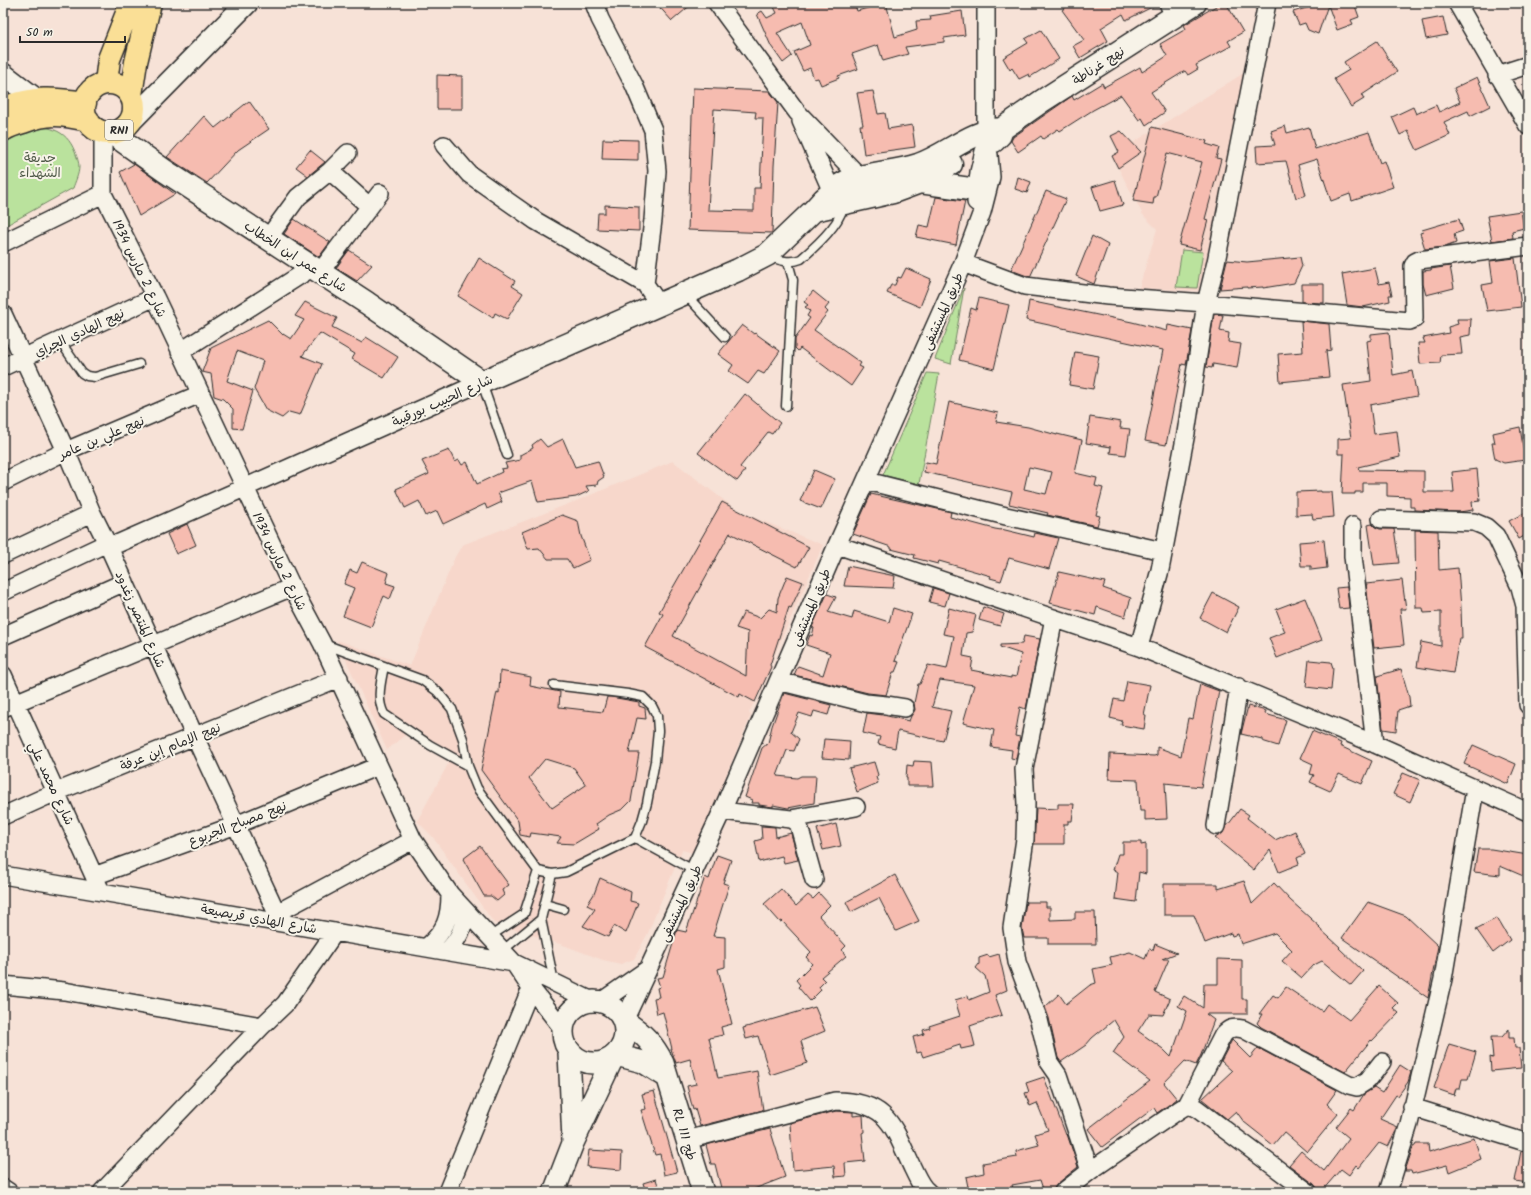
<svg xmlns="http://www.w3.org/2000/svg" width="1531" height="1195" font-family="Kalam,'Playpen Sans Arabic',sans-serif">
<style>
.built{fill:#f7d7cb}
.green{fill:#bae29d;stroke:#728664}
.building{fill:#f6bcb0;stroke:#2b2b2b;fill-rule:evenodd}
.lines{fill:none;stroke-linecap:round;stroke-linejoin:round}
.service-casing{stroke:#2b2b2b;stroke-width:11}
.minor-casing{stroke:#2b2b2b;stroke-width:20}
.tertiary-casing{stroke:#2b2b2b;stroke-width:24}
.secondary-casing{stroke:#2b2b2b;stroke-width:25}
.primary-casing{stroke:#2b2b2b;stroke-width:25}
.service{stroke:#f7f3e8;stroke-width:8}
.minor{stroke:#f7f3e8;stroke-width:17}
.tertiary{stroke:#f7f3e8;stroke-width:21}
.secondary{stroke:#f7f3e8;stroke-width:22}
.primary{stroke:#fadf96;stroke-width:22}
.labels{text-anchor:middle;stroke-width:4;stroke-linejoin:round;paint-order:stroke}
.shield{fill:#f7f3e8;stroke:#686764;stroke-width:1}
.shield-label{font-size:12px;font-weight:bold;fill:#2b2b2b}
.street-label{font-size:13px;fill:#2b2b2b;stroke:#f7f3e8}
.park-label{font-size:13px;fill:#4f5948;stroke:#f7f3e8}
</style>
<rect width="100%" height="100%" fill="#f7e2d7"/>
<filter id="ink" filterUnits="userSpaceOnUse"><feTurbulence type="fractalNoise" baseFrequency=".025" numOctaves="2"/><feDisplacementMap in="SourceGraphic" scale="8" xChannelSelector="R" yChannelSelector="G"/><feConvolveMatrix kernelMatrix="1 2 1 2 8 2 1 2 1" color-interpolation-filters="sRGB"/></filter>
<g filter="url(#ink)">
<path class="built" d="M1247 71 1203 291 1139 288 1157 229 1143 215 1112 156Z
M673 461 738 511 823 545 770 665 771 667 749 713 751 715 694 853 682 850 648 933 634 959 621 964 603 960 563 945 494 923 432 836 417 821 453 755 410 731 387 750 337 640 410 666 455 557 462 545 576 501Z"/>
<path class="green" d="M24 126C47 126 66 128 75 152 77 157 79 162 79 167 79 174 75 182 73 188L3 227V141Z
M1182 250 1203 252 1197 288 1176 287Z
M964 288 951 364 935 359Z
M927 373 939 374 919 484 883 475Z"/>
<path class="building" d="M656 3H693L672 21Z
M772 3H854L857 11 886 3 895 37 917 30 916 21 931 20 930 16 962 11 965 35 944 38V42L905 47 908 54 883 61 878 45 852 54 858 69 838 76 839 78 821 85 818 78 814 79 810 68 803 71 794 52 810 45 802 22 777 33 792 56 783 63 771 46 757 14 762 11 767 18 777 13Z
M1071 3H1158V4L1126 20 1123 14 1101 28 1108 41 1080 58 1073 46 1084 40 1062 10Z
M1221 3H1226L1243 32 1228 41 1231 46 1196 65 1198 69 1188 75 1185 71 1151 92 1165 112 1146 125 1142 118 1139 120 1121 95 1093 110 1060 131 1058 129 1043 139 1041 136 1018 152 1011 141 1013 137 1072 96 1074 100 1102 83 1104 87 1140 67 1142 72 1167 56 1160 44 1186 29 1184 25Z
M1323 3H1354L1359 17 1351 20 1353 24 1337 30 1328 5 1318 34 1308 30 1305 23 1299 25 1293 12Z
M1443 17 1447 35 1426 39 1422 21Z
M1041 30 1059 59 1030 77 1029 74 1019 79 1012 68 1010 70 1003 58 1028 43 1025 39Z
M1377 41 1397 72 1362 95 1364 99 1351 107 1334 79 1349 70 1344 62Z
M437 75 462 76V109H437Z
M1477 77 1490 106 1470 116 1468 111 1444 122 1450 135 1417 150 1408 131 1400 135 1392 117 1413 107 1416 114 1436 105 1439 112 1460 102 1454 88Z
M693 88 769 91 778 102 774 166 772 233 688 230ZM714 109 756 112 755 118H763L760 188H754V211L708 210Z
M873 91 878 114 885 113 888 129 912 125 915 147 864 154 860 125H863L857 93Z
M249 101 269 129 238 150 207 183 167 157 204 116 215 128Z
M1285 126 1287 133 1309 127 1315 149 1369 132 1380 163 1384 161 1393 187 1352 201 1350 194 1331 201 1317 159 1298 165 1306 195 1296 198 1286 161 1257 163 1256 146 1275 145 1271 131Z
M1152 127 1207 141 1206 144 1219 148 1216 158 1221 159 1205 219 1208 220 1200 250 1179 245 1202 162 1167 153 1156 197H1154L1153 204 1133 201Z
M1121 131 1141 152 1118 168 1112 156 1119 152 1111 136Z
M603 139 638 140V160L602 159Z
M310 150 325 162 308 176 296 167Z
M134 164 175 194 139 216 120 172Z
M1018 177 1031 182 1027 193 1015 189Z
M1115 180 1123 205 1100 211 1092 187Z
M1046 191 1066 199 1030 277 1027 276 1011 270Z
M936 197 965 201 956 245 916 237 919 225 929 227Z
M605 205 639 207V231L597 229 598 213H605Z
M1521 211 1524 228 1512 231 1513 238 1492 241 1487 216Z
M294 219 330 242 319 257 284 234Z
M1459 219 1463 231 1454 234 1456 243 1445 247 1425 249 1420 233 1423 232 1422 230Z
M1092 236 1108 245 1094 284 1076 276Z
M349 250 372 265 357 281 336 268Z
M1300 257 1302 266 1294 283 1263 288V287L1247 288V287L1220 289 1227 260 1247 262Z
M479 258 515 281 512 286 523 293 507 319 495 313 493 318 458 296Z
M1515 258 1521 307 1487 311 1482 285 1493 283 1490 261Z
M1450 266 1454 288 1426 295 1423 284V271L1431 270V269Z
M906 268 931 279 920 307 887 293 891 285H895L898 277 901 278Z
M1375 268 1379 284 1389 282 1392 295H1389L1390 301 1363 307 1347 305 1342 274Z
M1302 284H1324V303L1302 302Z
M813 291 829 304 825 309 828 312 814 330 861 363 859 366 863 368 851 386 800 348 798 351 795 348V339L810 318 807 316 810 311 805 307 808 305 804 302Z
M979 298 1009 305 994 369 959 360 971 308 976 310Z
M1029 301 1132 322 1167 331 1168 325 1192 330 1186 365 1182 364 1166 445 1145 441 1163 350 1026 320Z
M305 302 337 318 332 327 362 343 366 337 398 357 384 378 352 359 355 354 320 333 302 356 322 364 300 415 289 412 282 418 266 410 254 389 263 361 237 351 227 381 253 391 242 429 233 428V409L223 399 214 396 211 374 202 372 211 348 268 320 283 335V334L291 339 304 320 295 316Z
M1214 314 1223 315 1220 331 1229 333 1228 342 1241 344 1237 368 1213 364 1212 368 1206 367Z
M1457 319H1471L1470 335 1460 337 1462 354 1441 355 1440 363 1420 364 1418 343H1425L1423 338 1449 333 1448 327 1458 324Z
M1301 321 1329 324 1331 350 1326 351 1329 377 1280 382 1278 354 1303 352Z
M742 325 754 334 755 333 780 351 764 374 758 371 748 384 729 371 733 365 718 354Z
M1389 332 1393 375 1412 371 1417 396 1370 405 1374 434 1397 431 1400 457 1358 467 1359 470 1424 471V492H1454L1452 472 1477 469 1480 501 1472 502 1473 510 1459 512 1414 510V507H1410V497L1387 496V483H1363V492H1355V494H1342L1344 454H1338V439L1351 438 1343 385 1371 381 1367 341 1371 340V334Z
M1075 352 1099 356 1093 389 1069 385Z
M745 394 780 423 772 434 768 432 740 467 745 471 737 481 698 453Z
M949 402 998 413 996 422 1028 427 1057 435V434L1082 440 1075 473 1097 478 1095 486 1103 488 1096 515 1100 516 1097 526 1047 515 1048 513 1009 504 1012 492 924 472 926 462 936 464ZM1029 467 1052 472 1046 494 1024 489Z
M1090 417 1121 422 1120 428 1130 429 1126 455 1110 453 1111 447 1086 443Z
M1520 427 1525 460 1504 463 1495 459 1492 443H1495L1493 433Z
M540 439 547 447 563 439 575 467 598 461 604 477 598 481 597 485 586 486 589 491 576 497 538 502 532 481 498 493 502 502 487 509 485 504 443 524 437 511 426 516 419 501 405 508 396 489 429 474 422 461 449 450 455 462 459 460 462 465 467 462 477 484 502 472 501 469 507 468 505 463 520 460V455L533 448 532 445Z
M814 470 835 479 821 509 800 501Z
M1321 491V492H1332L1334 517 1313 519 1312 514 1296 515V492Z
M871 494 951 512 950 517 995 529 1001 530V529L1034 537 1035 533 1058 538 1049 569 1009 558 1001 581 990 578 991 576 939 561 938 564 914 558 915 555 891 549V547L853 534Z
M722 502 809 547 797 567 730 533 673 636 746 676 748 632 736 628 744 612 760 618 769 609 777 612 778 598 787 576 803 582 791 608 789 607 770 665 771 667 755 702 740 694 739 697 645 647 663 614 659 612Z
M1528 511V534L1519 539 1509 521Z
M562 515 578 521 581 536 590 560 573 568 567 559H548L539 548 528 549 522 532Z
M187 524 196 545 176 554 167 534Z
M1372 524 1375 527 1380 529H1394L1399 563 1374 565 1368 525Z
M1415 530 1438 531 1439 570 1458 568 1461 608 1462 638H1459L1453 673 1417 667 1421 642 1441 646V612L1424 613 1423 608H1416Z
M1324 540 1327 568 1311 570V566H1301L1299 542Z
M362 562 389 573 386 583 395 586 390 599 384 596 371 627 343 616 354 588 344 584 350 570 357 573Z
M848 566 895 576 893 588 844 586Z
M1059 572 1105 582 1103 588 1131 598 1125 617 1097 607 1095 615 1050 603Z
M1402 580 1406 609H1400L1404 645 1374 648 1366 584Z
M1347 587 1349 608 1339 609 1336 588Z
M933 588 949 593 945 606 929 602Z
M1213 593 1239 607 1226 632 1200 618Z
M827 594 836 597 828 612 852 619 854 611 889 622 893 608 912 614 895 661 899 662 895 672H893L886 695 868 693 794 675 798 666 823 675 830 653 806 645 810 635 812 636 814 628 812 627Z
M1305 598 1322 640 1277 658 1269 638 1285 632 1276 609Z
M983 607 1004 614 1000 626 979 620Z
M949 608 976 615 972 632 966 633 963 656 973 658 971 670 1011 678V676L1016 677 1021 654 1000 647V645L1022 644 1024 636 1040 639 1026 709 1020 707 1015 736 1020 737 1016 759 1011 758 1012 750 991 747 994 730 963 723 974 685 940 680 932 707 951 711 943 741 898 731 895 748 878 744 880 737 863 733 867 713 883 715 909 721 911 716 915 710 914 703 918 684H920L928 665 947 669 954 636 943 634Z
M1309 660 1331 662 1333 668 1331 690 1306 687Z
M1401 669 1409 697 1410 706 1398 710 1396 731 1383 729 1377 676Z
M500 671 531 677 530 686 560 692 559 707 603 712 607 697H611L639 702V706L645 708 646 719 637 718 629 753H639L631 801 623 809 609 815 596 824 599 829 574 844 557 843 561 837 531 833 530 837 520 835 518 821 481 770 497 692 499 693ZM545 759 574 768 586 785 552 808 529 778Z
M1127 681 1150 685 1144 715H1146L1144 729 1121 725 1122 721 1110 718 1114 699 1123 701Z
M1200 684 1219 691 1201 787 1165 783 1167 819 1145 820V811H1140L1138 780 1109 779 1110 754 1154 756 1157 755V747L1181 756 1188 718 1193 719Z
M784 693 831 705 828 715 814 711 812 717 799 713 791 732 799 739 794 751 787 750 777 776 797 778 801 776H816L814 803 788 808 773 805V807L759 805V803H751L752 800 745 797 762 748 768 743 772 726Z
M1248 706 1266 711 1265 714 1286 720 1278 746 1262 741V739L1241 734Z
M1312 731 1341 743 1340 746 1372 761 1362 784 1339 774 1330 791 1310 782 1314 775 1310 774 1313 764 1300 758Z
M824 739 850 741 849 760 822 758Z
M1473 745 1516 764 1508 784 1464 764Z
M914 761 932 762 934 786H907V778H906L907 765 913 766Z
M874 762 878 775 876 777 878 783 857 792 849 768Z
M1403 773 1420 780 1410 802 1393 794Z
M1058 804H1074L1072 821H1068V824H1064V844H1034L1036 808 1058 809Z
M1240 809 1249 815 1247 818 1275 840 1295 831 1305 854 1297 858 1299 864 1279 872 1270 850 1254 870 1215 838 1223 833 1226 825H1228Z
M836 824 841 846 823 850 817 829Z
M761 826 775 827 776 837 791 833 798 860 784 863 782 856 759 862 755 841 762 839Z
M1123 842H1141V845L1146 844V874L1139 872 1136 902 1115 899 1118 872 1113 870 1118 854H1123Z
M480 846 509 885 502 890 504 895 497 901 491 896H484L463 859Z
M1478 849H1491L1528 855V878L1500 866V875L1474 872Z
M717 855 731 860 723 883 729 885 713 936 725 937V967L718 969 732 1024 721 1027 723 1035 709 1038 718 1078 757 1071 763 1110 700 1126 695 1109 693 1110 687 1086 696 1084 690 1059 676 1063 671 1049H672L663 1012 657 1014 654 998 659 997 657 988 660 987 657 978 663 977 677 930 686 932 705 877 709 879Z
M895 875 919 921 896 931 879 898 851 912 846 902Z
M600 878 631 892 630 901 638 903 626 933 614 926 608 937 583 926 595 909 587 905 594 894Z
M1244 881 1252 904 1274 883 1290 900 1320 927 1319 928 1340 947 1339 948 1363 971 1351 985 1322 961 1314 965 1302 978 1282 961 1292 950 1275 933 1241 944 1238 934 1232 936 1231 933 1205 943 1194 915H1164V884H1218V889Z
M781 889 796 906 808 895 813 899 819 893 830 905 819 916 846 946 842 950 846 956 821 977 825 981 819 987 821 990 810 1001 798 987 800 985 796 980 812 964 806 957 811 952 782 921 780 922 764 904Z
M1026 902H1046V907H1050V920L1075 919V912H1095L1096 944H1048V938H1024L1022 928Z
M1368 902 1406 916 1438 946 1428 998 1342 938Z
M1497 918 1510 940 1493 953 1476 929Z
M1155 944 1177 953 1162 959H1169L1155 992 1170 999 1163 1015 1149 1014 1138 1031 1163 1049 1171 1057 1187 1011 1178 1006 1184 996 1203 1008 1204 984H1218V959L1242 960V999H1247V1014H1206L1214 1020 1201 1055 1196 1065 1185 1061 1164 1083 1177 1099 1157 1113 1154 1108 1102 1147 1088 1129 1150 1081 1113 1053 1124 1037 1114 1020 1092 1038 1086 1045 1061 1062 1058 1058 1049 1018 1045 1007 1059 994 1066 1004 1090 985 1096 983 1093 969 1112 965 1110 957 1130 952 1145 959 1149 949 1153 950Z
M999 954 1007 990 995 995 1002 1015 970 1026 975 1046 961 1049 960 1045 923 1057 921 1052 917 1053 913 1037 924 1034 923 1030 930 1028 929 1026 960 1016 955 1000 968 996 969 1000 989 992 985 976 976 968 979 964V958L988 955 989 957Z
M1379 986 1398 1003 1393 1008 1399 1013 1372 1041 1371 1040 1345 1072 1261 1027 1257 1023 1262 1014H1259L1273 995 1278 998 1286 987 1322 1011 1327 1004 1349 1020Z
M815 1007 825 1031 801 1041 807 1063 770 1075 758 1036 746 1039 743 1028Z
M1509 1029V1038H1514L1515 1048H1519L1521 1068 1491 1071 1490 1057 1493 1058 1491 1037H1502Z
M1232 1040 1250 1058 1258 1048 1337 1090 1327 1104 1338 1114 1307 1152 1284 1132 1273 1145 1244 1122 1236 1111 1227 1119 1202 1099 1232 1071 1221 1061Z
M1449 1044 1476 1052 1468 1079H1462L1460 1088H1456L1454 1095 1434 1088Z
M1400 1065 1411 1072 1408 1082 1398 1096 1396 1095 1380 1119 1398 1127 1388 1147 1379 1143 1359 1168 1356 1165 1349 1175 1341 1169 1321 1192H1318L1317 1188 1314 1184 1289 1165 1301 1151 1324 1171 1349 1138 1336 1127 1351 1108 1354 1110 1364 1094 1374 1088 1382 1093Z
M1044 1077 1066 1135 1067 1134 1078 1167 1057 1184 1053 1190 1050 1192H1044L1040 1180 1012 1185 1014 1192H969L966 1177 984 1173 983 1163 1017 1157 1016 1151 1039 1145 1035 1134 1048 1130 1037 1103 1030 1106 1025 1093 1029 1092 1026 1083Z
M654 1091 677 1172 664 1175 660 1154 655 1155 641 1110 646 1109 642 1094Z
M836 1111 853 1112V1116L863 1115 864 1132 862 1133 865 1161 845 1163 846 1176 835 1177 834 1166 793 1170 790 1123Z
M770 1129 785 1177 754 1189 755 1192H722L715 1164H711L706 1145Z
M1474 1138 1481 1159 1449 1172 1447 1165 1412 1174 1411 1171H1405L1413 1147 1415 1146 1416 1144H1428L1429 1152Z
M589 1150 622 1152 621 1170 587 1167Z
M1521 1151 1528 1153V1183L1515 1181Z
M656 1179 660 1192H646L643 1183Z"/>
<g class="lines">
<g class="service-casing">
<path id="service" d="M768 256C779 260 789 264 801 259 815 247 842 223 843 205
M686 295 725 337
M60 341 82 373 87 376 95 377 139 364
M482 383 507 455
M786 406 793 280 788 262
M324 644 422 680 437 691 452 709 463 739 468 766 477 788 538 871 552 874 566 872 635 838 695 871
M384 666C381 683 376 698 384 714L430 745 468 766
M554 685 628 694 643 697 652 706 657 716 658 731 655 761 647 803 642 821 635 838
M545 904 563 909
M541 919 554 982
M489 937 524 914 538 871
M502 951 541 919 552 874"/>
</g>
<g class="minor-casing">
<path id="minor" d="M594 3 600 19 634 85 653 130 657 171 653 220 645 284 659 304
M717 3 797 112 854 171 864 187
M1168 3 1174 16
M1457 3 1528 126
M1497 75 1528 65
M801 121 832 192 841 201
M103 132V194L155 297 292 587 322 643 413 840 450 894 514 963 530 987 563 1029
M444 145 469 174 536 221 645 284
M330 171 369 206
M976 202 979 172 984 151
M268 238 298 197 330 171 348 153
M3 243 103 194
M963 263 1025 286 1108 296 1206 303 1409 321 1414 319V316L1413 266 1415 262 1419 260 1528 246
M320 272 380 193
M3 314 66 451 92 513 107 543 195 737 281 922
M180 352 313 267
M3 367 155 297
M867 481 1006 516 1163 551
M3 482 66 451 200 394
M1381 519 1474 522 1486 527 1496 536 1520 587 1525 606 1528 705
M1353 526V556L1375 744
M837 545 1139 647 1375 744 1528 812
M3 555 92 513
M3 592 107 543 117 544 244 488 482 382
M1054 618 1024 769 1026 804 1025 839 1012 928 1017 962 1039 1020 1049 1062 1058 1075 1090 1171
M3 636 125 582
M1139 647 1160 570 1186 433 1206 303 1216 262 1267 3
M3 675 99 887
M778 681 866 703 886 705 905 708
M3 708 292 587
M722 811 791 819 797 822 799 826 814 880
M3 816 56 792 339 678
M791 819 856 807
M1216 826 1239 687
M3 875 514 963 592 1001
M94 876 236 825 378 766
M277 913 413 840
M427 947C445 931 450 919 450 894
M447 951C459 939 464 928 465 911
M3 985 64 991 262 1026
M602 1001 648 969
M624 1021 722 811 837 545 963 263 982 212 991 177 989 155 986 145V3
M1187 1105 1196 1108 1308 1192
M1412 1107 1528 1143
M687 1140 835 1101C889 1101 893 1127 913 1169 917 1177 921 1187 928 1192
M3 1188 9 1192
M102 1192 262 1026 285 1004 335 932
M447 1192 535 978
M1063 1192 1090 1171 1179 1110 1187 1105 1223 1035C1229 1028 1233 1027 1243 1029L1349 1085 1357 1087 1368 1080 1382 1062
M1388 1192 1409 1124 1443 979 1475 789"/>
</g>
<g class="tertiary-casing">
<path id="tertiary" d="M3 74 37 100
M128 124 247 3
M563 1032a31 31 0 1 1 62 0a31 31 0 1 1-62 0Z
M624 1021C642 1032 654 1044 663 1063L703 1192
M569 1052 573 1141
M616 1055 643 1062 667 1077
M554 1192 573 1143 613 1058"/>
</g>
<g class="secondary-casing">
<path id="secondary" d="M110 132 165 171 367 303 482 382 738 270 767 255 814 210 824 199 840 185 849 180C871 173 895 172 918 165 947 155 971 130 1002 129
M994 141 1000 135 1002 129 1042 101 1195 3
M920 182 977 190
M814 210 893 192 920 182 951 164"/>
</g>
<g class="primary-casing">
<path id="primary" d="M106 83 109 59 131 3
M84 108a25 25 0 1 1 50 0a25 25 0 1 1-50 0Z
M131 95 136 62 150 3
M3 108C35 97 52 98 85 103
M3 130C9 126 16 124 23 122 49 112 61 114 88 120"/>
</g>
<use href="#service" class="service"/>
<use href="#minor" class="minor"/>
<use href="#tertiary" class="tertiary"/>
<use href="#secondary" class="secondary"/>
<use href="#primary" class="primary"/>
</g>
</g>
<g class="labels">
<rect class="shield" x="105" y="120" width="28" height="20" rx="3"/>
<g class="shield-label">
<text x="119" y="134">RN1</text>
</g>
<g class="street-label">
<text transform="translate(1098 65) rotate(-33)" y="5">نهج غرناطة</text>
<text transform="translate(296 256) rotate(33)" y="5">شارع عمر ابن الخطاب</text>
<text transform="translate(140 268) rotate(64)" y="5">شارع 2 مارس 1934</text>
<text transform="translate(942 311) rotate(-66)" y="5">طريق المستشفى</text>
<text transform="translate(79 332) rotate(-25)" y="5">نهج الهادي الجراي</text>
<text transform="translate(442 400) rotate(-24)" y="5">شارع الحبيب بورقيبة</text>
<text transform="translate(101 437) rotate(-23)" y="5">نهج علي بن عامر</text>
<text transform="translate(280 561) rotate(64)" y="5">شارع 2 مارس 1934</text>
<text transform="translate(810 607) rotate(-67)" y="5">طريق المستشفى</text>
<text transform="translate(141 619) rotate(66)" y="5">شارع المنتصر زغدود</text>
<text transform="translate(170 746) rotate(-22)" y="5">نهج الإمام إبن عرفة</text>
<text transform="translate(52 783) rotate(65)" y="5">شارع محمد علي</text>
<text transform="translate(237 823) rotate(-21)" y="5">نهج مصباح الجربوع</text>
<text transform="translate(680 903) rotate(-65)" y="5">طريق المستشفى</text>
<text transform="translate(259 918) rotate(10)" y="5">شارع الهادي قريصيعة</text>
<text transform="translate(685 1134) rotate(73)" y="5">RL طج 111</text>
</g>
<g class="park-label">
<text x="40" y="162">جديقة<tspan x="40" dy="15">الشهداء</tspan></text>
</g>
</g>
<rect width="1531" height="1195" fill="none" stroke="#f7f3e8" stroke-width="16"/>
<rect x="8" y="8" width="1515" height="1179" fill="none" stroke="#2b2b2b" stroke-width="1.5" filter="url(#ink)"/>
<path d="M20 36v6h105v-6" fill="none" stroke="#2b2b2b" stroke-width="2"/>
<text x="26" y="36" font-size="12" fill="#2b2b2b" stroke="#f7f3e8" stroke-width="3" paint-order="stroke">50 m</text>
</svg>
